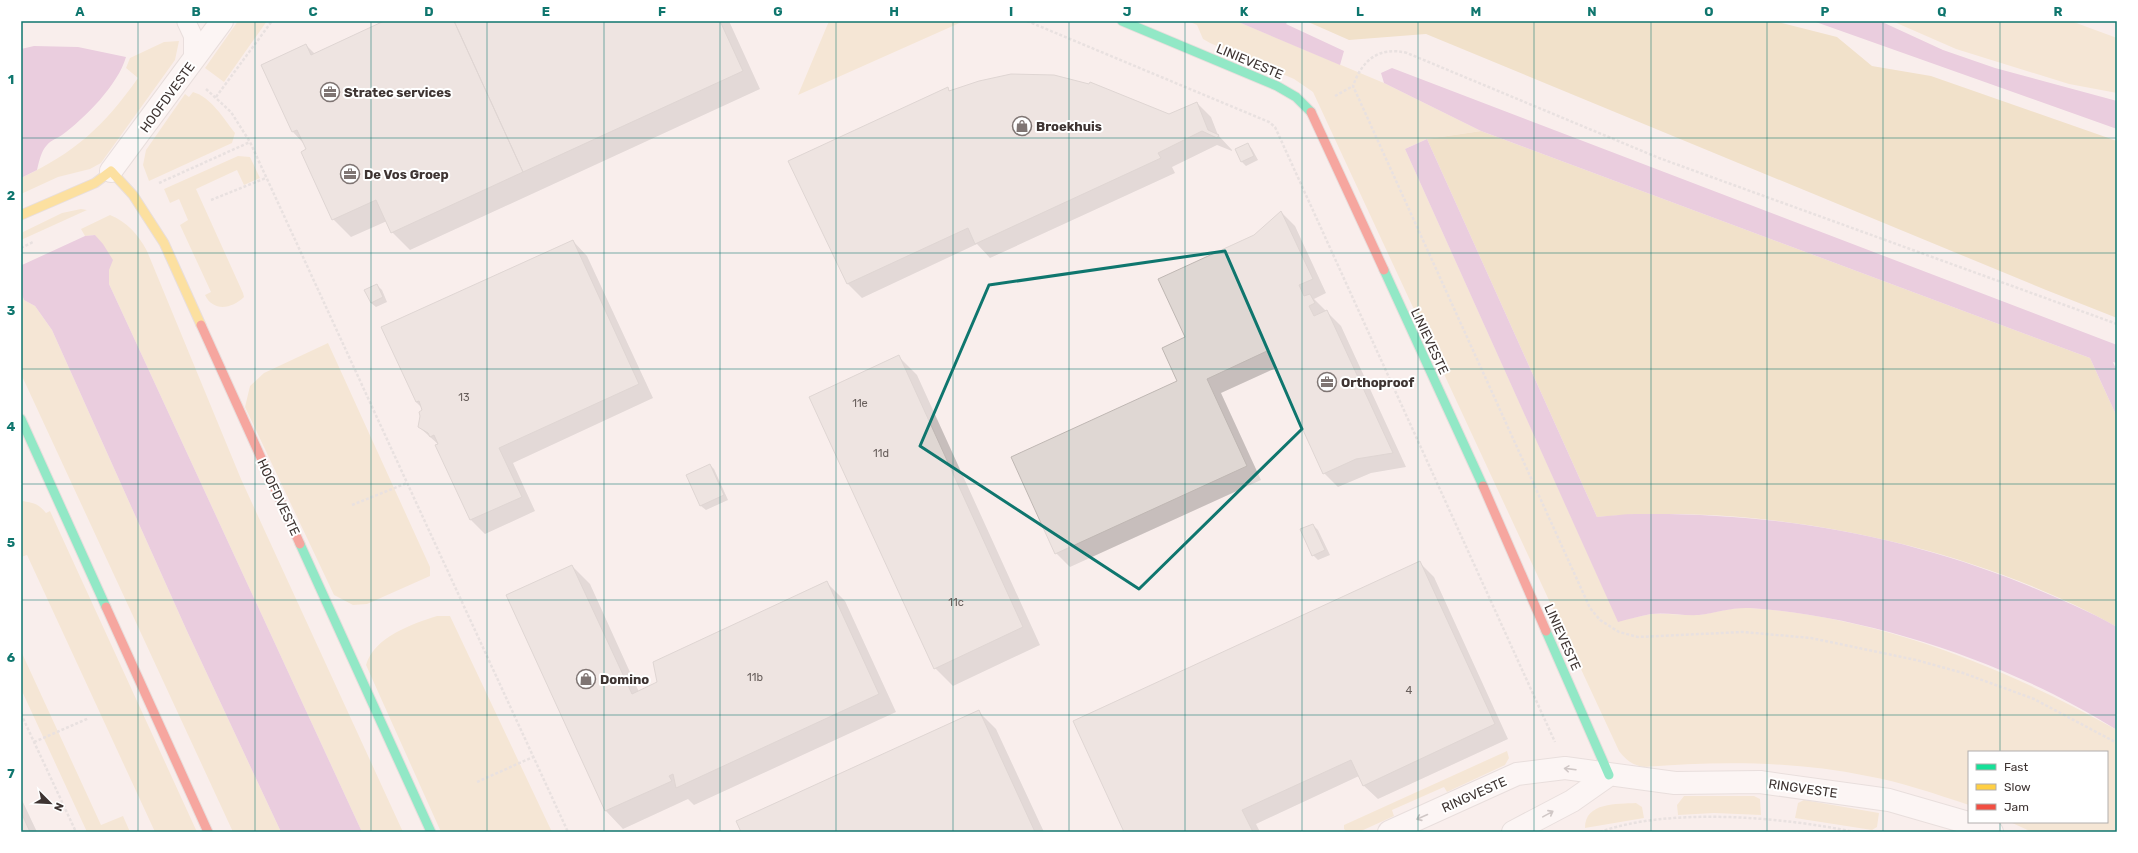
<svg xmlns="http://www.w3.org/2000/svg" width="2138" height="853" font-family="Rubik,sans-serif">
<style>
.green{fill:#f0dcb8}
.forest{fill:#e7d0a1}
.water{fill:#d7a4cc}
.shadow{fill:#0003}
.building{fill:#dfd7d3;stroke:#bfb7b3}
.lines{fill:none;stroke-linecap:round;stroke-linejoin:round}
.lane-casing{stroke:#d4cbc9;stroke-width:20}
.street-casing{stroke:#d4cbc9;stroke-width:24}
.fast-casing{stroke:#d4cbc9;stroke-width:11}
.slow-casing{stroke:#d4cbc9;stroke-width:11}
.jam-casing{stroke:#d4cbc9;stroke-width:11}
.path{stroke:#d4d0d0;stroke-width:2.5;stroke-dasharray:3 2;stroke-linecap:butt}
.lane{stroke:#fefcfc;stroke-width:18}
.street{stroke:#fefcfc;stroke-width:22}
.fast{stroke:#16e098;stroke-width:9}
.slow{stroke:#ffcf43;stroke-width:9}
.jam{stroke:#f24e42;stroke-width:9}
.oneway{stroke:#9e9897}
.marked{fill:none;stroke:#0f766e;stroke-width:3;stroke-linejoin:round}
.grid{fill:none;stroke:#0f766e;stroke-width:1;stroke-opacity:0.55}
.labels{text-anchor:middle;stroke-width:4;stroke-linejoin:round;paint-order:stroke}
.number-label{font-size:11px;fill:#675e5b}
.street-label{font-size:13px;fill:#3e3432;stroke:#fff}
.poi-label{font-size:13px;font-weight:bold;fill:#3e3432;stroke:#fff;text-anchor:start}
.neatline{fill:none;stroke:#0f766e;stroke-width:1.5}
.grid-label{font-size:13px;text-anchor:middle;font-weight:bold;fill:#0f766e}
</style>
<rect width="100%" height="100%" fill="#f9eeec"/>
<path class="green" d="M238 21H267L224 82 205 68Z
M829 21H964L798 95Z
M1188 21H1236L1384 83 1481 131 1427 139 1405 149 1618 621C1629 619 1640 616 1651 614 1665 613 1681 615 1696 615 1714 614 1732 606 1750 608 1880 617 2004 667 2117 730V832H2032L2010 822H2107V752H1969V805C1935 794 1902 782 1867 776 1793 761 1719 761 1644 767 1632 765 1626 760 1619 751L1313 92 1294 79 1210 43 1203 39 1197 25Z
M1892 21H2071L2117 38V93L2069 84 1956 49Z
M179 41 175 60 101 163 90 169 58 177 21 194V178C76 152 103 127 138 78L126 68 130 58 164 42Z
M193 92C211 97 224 119 235 133L232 143 149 181 143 165 146 150 185 94 189 97Z
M238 156 250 157 260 178 244 185 237 170 196 189 243 293 244 297C232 309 213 312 205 295L211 292 180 225 188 220 179 199 170 203 164 189Z
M81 209 87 210 21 240 23 232 62 213Z
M110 215C127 222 138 234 147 251L241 479 403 832H362L109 284V270L95 235 85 236 81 229Z
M21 292 24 300 35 306 52 330 187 631 281 832H233L21 374Z
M328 343 430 567V576L367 604 353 605 334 595 245 407 250 386 264 373Z
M23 501C34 503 39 504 46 513L50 511 197 832H155L27 555 21 557V503Z
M437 616H450L552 832H441L366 665C374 637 412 624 437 616Z
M21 651 101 825 123 816 130 832H87L21 689Z
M1507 751 1509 758 1505 765 1447 792 1444 787 1392 810 1394 816 1359 832H1347L1344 829V825Z
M1684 796H1754L1760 799 1761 815 1714 813 1678 815 1677 805Z
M1804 800 1879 813 1877 827 1872 830 1795 818 1798 803Z
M1636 803 1642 807 1644 818 1585 828C1585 802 1617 804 1636 803Z"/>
<path class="forest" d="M1306 21H1774L1837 37 1872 66 1931 76 2117 141V318L2046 290 1426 34 1349 40Z
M1481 131 2090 358 2117 417V627C1969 544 1765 502 1597 517L1427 139Z"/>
<path class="water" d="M1236 21H1288L1286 24 1344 51 1340 65Z
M1813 21H1880L1943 50 1995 68 2117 101V129Z
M34 46 78 47 126 57C118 85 85 118 62 135 58 138 51 140 47 145 41 151 39 162 37 170L21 178V49Z
M1392 68 2117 345V363L2113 362 2117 371V417L2090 358 1481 131 1384 83 1381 73Z
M1427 139 1597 517C1610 516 1623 514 1636 514 1769 512 1900 534 2024 584 2055 597 2087 610 2117 627V730C2015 665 1871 616 1750 608 1733 607 1715 613 1699 615 1683 616 1666 612 1651 614 1640 616 1629 619 1618 622L1405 149Z
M95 235 103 244 113 260 109 270V284L362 832H281L187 631 52 330 35 306 24 300 21 292 22 265 85 236Z"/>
<path class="shadow" d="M386 21H729L760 89 410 250 392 232 387 221 351 237 333 219 307 150 304 144 293 132 262 65 306 45 315 54Z
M947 88 951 92 1169 115 1197 103 1211 117 1218 135 1232 150V151L1217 145 1172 167 1175 173 990 258 977 244 862 298 847 283Z
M1248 144 1252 149 1258 160 1246 166 1241 161Z
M1281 212 1295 226 1326 293 1314 299 1341 326 1406 467 1371 473 1338 487 1324 473 1276 368 1221 393 1261 480 1070 567 1056 553 1178 381 1186 338 1254 236Z
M573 241 587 256 653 398 513 463 535 511 485 534 471 520 439 445 419 427 424 410 416 402Z
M377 285 382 290 387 302 376 307 371 303Z
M899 357 917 375 1040 645 953 686 935 668Z
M710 465 714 469 728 500 706 510 701 506 687 475Z
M1313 525 1318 530 1330 555 1318 560 1313 555 1302 530Z
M1420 563 1434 577 1508 739 1378 799 1363 785 1359 776 1256 824 1260 832H1125Z
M572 566 590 584 639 692 658 683 827 583 845 601 896 712 694 805 688 799 623 829 606 811 507 596Z
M978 711 996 729 1044 832H742Z
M21 798 37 832H21Z"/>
<path class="building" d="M384 21H454L523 172 391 233 376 200 332 220 301 152 306 149 297 130 292 132 261 65 306 44 311 55Z
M454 21H720L743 71 523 172Z
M1011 74 1054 75 1089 84 1090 82 1169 114 1197 102 1208 130 1219 135 1217 138 1202 131 1158 153 1161 158 975 244 968 228 847 284 788 161 948 87 949 91 979 81Z
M1248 143 1254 156 1241 162 1235 149Z
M1281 211 1313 279 1299 285 1304 296 1310 294 1315 303 1309 306 1314 316 1327 310 1393 453 1356 459 1323 474 1267 351 1207 379 1247 466 1055 554 1011 457 1177 381 1162 348 1185 337 1158 279 1254 235Z
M573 240 639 384 499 448 522 497 470 520 435 445 438 444 434 435 430 437 428 433 418 427 420 416 419 412 422 410 419 401 416 402 381 327Z
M377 284 383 297 371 303 364 290Z
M899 355 1023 627 934 669 809 397Z
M710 464 724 495 700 506 686 475Z
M1313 524 1325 550 1312 556 1300 529Z
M1420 561 1495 724 1363 786 1351 760 1242 810 1253 832H1124L1073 721Z
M572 565 632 694 657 682 653 662 827 581 879 694 676 788 673 774 669 776 672 781 605 811 506 595Z
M979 710 1035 832H741L736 821Z
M21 812 30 832H21Z"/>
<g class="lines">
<g class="lane-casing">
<path id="lane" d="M186 21 193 36V60"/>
</g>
<g class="street-casing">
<path id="street" d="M111 171 222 21
M1389 832 1517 774 1565 768 1675 783 1760 782 1889 800 1979 826 1992 832
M1513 832 1572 801 1609 775"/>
</g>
<g class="fast-casing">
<path id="fast" d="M1122 21 1277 86 1296 97 1311 112
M1384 270 1483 486
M21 419 106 607
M300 544 431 832
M1546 631 1609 775"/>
</g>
<g class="slow-casing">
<path id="slow" d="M21 215 95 183 111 171 133 195 164 243 201 325"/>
</g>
<g class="jam-casing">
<path id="jam" d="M1311 112 1384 270
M201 325 300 544
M1483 486 1546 631
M106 607 208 832"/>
</g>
<path class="path" d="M1027 21 1269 122 1275 127 1555 742
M206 89 231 112 250 142 568 832
M1335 96 1353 86
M216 97 272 21
M159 183 250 142
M211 200 266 178
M21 248 33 242
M2117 324 1659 158 1407 53C1379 46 1362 60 1353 86L1590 608 1600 620 1619 632 1638 637 1743 632 1811 638 1916 660 1963 673 2034 699 2117 743
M352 505 407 483
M21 714 76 832
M34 742 89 718
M477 782 533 757
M1600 832C1668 807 1784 817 1854 832"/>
<use href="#lane" class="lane"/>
<use href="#street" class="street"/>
<use href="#fast" class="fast"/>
<use href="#slow" class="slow"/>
<use href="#jam" class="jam"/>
</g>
<defs><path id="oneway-shaft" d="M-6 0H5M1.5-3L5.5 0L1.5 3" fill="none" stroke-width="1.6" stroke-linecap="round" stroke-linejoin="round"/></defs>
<g class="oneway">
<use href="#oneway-shaft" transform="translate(1570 769) rotate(-173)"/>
<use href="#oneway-shaft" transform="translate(1548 814) rotate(-29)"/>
<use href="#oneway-shaft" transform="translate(1422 817) rotate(156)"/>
</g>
<path d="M0 0H2138V853H0ZM1225 251 1302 429 1139 589 920 446 989 285Z" fill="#f9eeec" fill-opacity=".55" fill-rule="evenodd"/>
<path class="marked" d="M1225 251 1302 429 1139 589 920 446 989 285Z"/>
<path class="grid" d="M138 21V832M255 21V832M371 21V832M487 21V832M604 21V832M720 21V832M836 21V832M953 21V832M1069 21V832M1185 21V832M1302 21V832M1418 21V832M1534 21V832M1651 21V832M1767 21V832M1883 21V832M2000 21V752M21 138H2117M21 253H2117M21 369H2117M21 484H2117M21 600H2117M21 715H2117M2000 822V832"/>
<defs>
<g id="office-ring" transform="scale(1)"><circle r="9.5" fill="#fff" stroke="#7f7573" stroke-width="1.5"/><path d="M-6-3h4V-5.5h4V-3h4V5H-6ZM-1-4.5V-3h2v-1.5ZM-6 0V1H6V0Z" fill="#7f7573"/></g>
<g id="shop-ring" transform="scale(1)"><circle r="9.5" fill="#fff" stroke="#7f7573" stroke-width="1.5"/><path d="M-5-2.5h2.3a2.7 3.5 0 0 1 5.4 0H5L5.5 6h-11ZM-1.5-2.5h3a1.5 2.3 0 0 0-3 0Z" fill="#7f7573"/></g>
</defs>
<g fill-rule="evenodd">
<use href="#office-ring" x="330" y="92"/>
<use href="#shop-ring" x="1022" y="126"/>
<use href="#office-ring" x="350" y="174"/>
<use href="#office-ring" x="1327" y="382"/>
<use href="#shop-ring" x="586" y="679"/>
</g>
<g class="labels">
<g class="number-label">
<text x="464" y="401">13</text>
<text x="860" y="407">11e</text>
<text x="881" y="457">11d</text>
<text x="956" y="606">11c</text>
<text x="755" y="681">11b</text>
<text x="1409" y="694">4</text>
</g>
<g class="street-label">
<text transform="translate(1250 61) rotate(23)" y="5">LINIEVESTE</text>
<text transform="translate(167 97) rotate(-54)" y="5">HOOFDVESTE</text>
<text transform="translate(1430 341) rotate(65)" y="5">LINIEVESTE</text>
<text transform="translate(279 497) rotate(65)" y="5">HOOFDVESTE</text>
<text transform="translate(1563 637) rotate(66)" y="5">LINIEVESTE</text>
<text transform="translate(1803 788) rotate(8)" y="5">RINGVESTE</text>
<text transform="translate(1474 794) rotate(-24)" y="5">RINGVESTE</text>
</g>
<g class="poi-label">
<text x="344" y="97">Stratec services</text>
<text x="1036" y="131">Broekhuis</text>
<text x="364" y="179">De Vos Groep</text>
<text x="1341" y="387">Orthoproof</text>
<text x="600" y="684">Domino</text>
</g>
</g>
<rect width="2138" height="853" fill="none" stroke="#ffffff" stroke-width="44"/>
<rect x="1968" y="751" width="140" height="72" fill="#ffffff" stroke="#b2aead"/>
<rect x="1976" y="764" width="20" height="6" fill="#16e098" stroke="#b2aead"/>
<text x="2004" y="771" font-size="12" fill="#3e3432">Fast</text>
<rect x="1976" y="784" width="20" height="6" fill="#ffcf43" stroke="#b2aead"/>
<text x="2004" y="791" font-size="12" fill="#3e3432">Slow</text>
<rect x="1976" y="804" width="20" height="6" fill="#f24e42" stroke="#b2aead"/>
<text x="2004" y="811" font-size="12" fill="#3e3432">Jam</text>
<g transform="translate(50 803) rotate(114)" stroke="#ffffff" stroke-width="3" paint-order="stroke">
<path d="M0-3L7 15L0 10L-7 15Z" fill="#3e3432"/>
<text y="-6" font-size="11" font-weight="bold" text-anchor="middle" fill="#3e3432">N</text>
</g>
<rect x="22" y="22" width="2094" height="809" class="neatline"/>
<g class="grid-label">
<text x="80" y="16">A</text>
<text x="196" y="16">B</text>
<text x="313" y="16">C</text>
<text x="429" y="16">D</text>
<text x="546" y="16">E</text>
<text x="662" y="16">F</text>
<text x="778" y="16">G</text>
<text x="894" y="16">H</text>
<text x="1011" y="16">I</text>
<text x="1127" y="16">J</text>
<text x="1244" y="16">K</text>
<text x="1360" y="16">L</text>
<text x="1476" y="16">M</text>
<text x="1592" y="16">N</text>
<text x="1709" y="16">O</text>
<text x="1825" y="16">P</text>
<text x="1942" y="16">Q</text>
<text x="2058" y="16">R</text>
<text x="11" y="84">1</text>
<text x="11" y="200">2</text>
<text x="11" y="315">3</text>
<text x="11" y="431">4</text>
<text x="11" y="547">5</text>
<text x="11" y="662">6</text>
<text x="11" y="778">7</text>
</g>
</svg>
